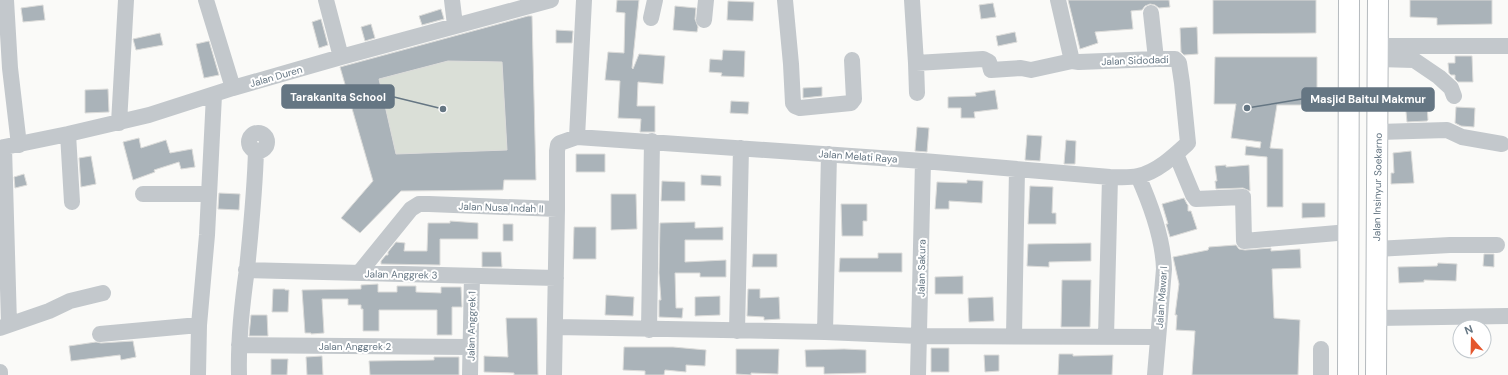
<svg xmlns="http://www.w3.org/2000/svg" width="1508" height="375" font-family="'DM Sans',sans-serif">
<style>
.green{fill:#dadfd7}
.building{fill:#aab3b9;stroke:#dcdcda;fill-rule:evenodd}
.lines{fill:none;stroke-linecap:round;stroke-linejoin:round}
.major-casing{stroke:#b5babe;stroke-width:22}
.minor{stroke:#c3c8cc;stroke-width:16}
.major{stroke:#fff;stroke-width:20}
.labels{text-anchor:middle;stroke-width:4;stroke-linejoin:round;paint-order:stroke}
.street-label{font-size:10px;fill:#657683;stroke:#fff}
.leader{fill:none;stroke:#657683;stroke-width:1.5}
.callout-dot{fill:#657683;stroke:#fff;stroke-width:1.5}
.callout{fill:#657683;stroke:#657683;stroke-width:1.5}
.callout-label{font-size:11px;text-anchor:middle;font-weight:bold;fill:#fff}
</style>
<rect width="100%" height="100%" fill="#fafaf8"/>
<path class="green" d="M448 61 502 62 507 150 396 154 379 79Z"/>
<path class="building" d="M617 0H639L632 68 633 69 639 54 665 56 663 84 638 82 637 106H655V132H640L641 119 618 118 620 81 605 80 608 52 624 53 625 13 616 12Z
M1068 0H1169L1170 7 1159 8 1155 5 1150 4 1145 6 1142 10 1131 11 1133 29 1095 32 1098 43 1080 49Z
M1213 0H1316V33L1213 34Z
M1410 0H1492V24L1437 25V18L1410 17Z
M728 1 754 2 753 21 727 20Z
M993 3 996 17 981 19 979 5Z
M43 5 45 20 23 22 21 8Z
M675 6 696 8 695 19 698 27 697 32 673 30Z
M441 9 444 19 422 25 419 16Z
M528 16H532L536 180H504L503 190 401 191 360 233 341 218 373 181 340 67ZM448 61 502 62 507 150 396 154 379 79Z
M321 19 328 45 319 48 312 22Z
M371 24 375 38 365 41 361 27Z
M1197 27 1198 54 1184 55 1181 52 1180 28Z
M556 30 573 31 572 43H556Z
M1015 32 1017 42 998 46 996 36Z
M160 33 163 45 136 50 133 39Z
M209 41 219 75 204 78 196 44Z
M723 50 745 51 744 77 721 76 722 73 709 72 710 59 722 60Z
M1455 56H1472L1473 82H1458L1455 79V75H1451L1449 73 1448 63H1455Z
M1215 57H1317V105H1277L1270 148 1283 149V207H1267V157L1245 155 1246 146 1260 148 1261 142 1231 138 1236 104H1214Z
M822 87V96L803 98V88Z
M108 89 109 112 85 113V90Z
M995 90 998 109 974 112 975 118H961V108H948V97L976 96 975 93Z
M1426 90 1428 120 1427 121 1407 122 1404 92Z
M731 101 749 102 748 114 730 113Z
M1456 107 1475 108 1474 127 1461 126 1455 123Z
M917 127 929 128 927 152 915 151Z
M1027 135 1042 136 1040 161 1025 160Z
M139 138 141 148 166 140 170 153 192 149 195 167 181 169 179 162 154 170 155 172 133 180 123 142Z
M1066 140 1076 141 1075 164H1064Z
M1411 151 1414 183 1391 184V173H1394L1393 153Z
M576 154H605V172H576Z
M91 156 96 184 81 187 79 158Z
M1226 165V167L1249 165 1250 191 1243 188 1216 189 1215 181H1217L1215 166Z
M24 174 27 185 15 188 14 177Z
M701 175 721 176V186L701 185Z
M967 180 983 181 982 203 949 201V209H935L937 182 967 183Z
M662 181 685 182V201H661Z
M1030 186 1053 187 1052 213H1056V224H1028Z
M219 193 240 194 239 210 218 209Z
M611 194H636L637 229 611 230Z
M1184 198 1187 204 1188 205V211H1191L1197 229 1170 237 1166 224H1168L1162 204Z
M1302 203H1325V217L1302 218Z
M841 204H867V221H863V236H842Z
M450 221 478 223V239H440V265L381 264V261L386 255H388V252L396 242 405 243 404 251H427L428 223H450Z
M695 222V228L723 227V240H685V262L726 260V277H700V273H675L676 308H683L682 318 659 317V300H661L659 273 660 223Z
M503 224H513V241H503Z
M574 227H596V259H573Z
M1091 243V261L1049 262V267L1027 266 1028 244Z
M1236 245 1239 249 1245 250 1271 248V251L1300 249 1301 268 1272 269 1274 318 1300 320 1298 375H1192L1195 331 1176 330 1177 315H1175L1179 284 1173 257 1208 250 1209 247Z
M482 252H501L502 267H482Z
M878 253H902V272H839L840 258H878Z
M753 254H777V267H752Z
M1484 254H1494V267L1483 266Z
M1438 263 1457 264 1456 281 1424 280V282L1399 283 1398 267 1437 266Z
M963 276V294H935V277Z
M1062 280H1091L1090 327H1061Z
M378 284V292H397V286H416V292L441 293V287H461L462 307H452V335H437V310H379V331H363V309H361V305H348V299H322L324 333 311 334V333H305L302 290 361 289V285Z
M273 289H285V290H289L288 312H272Z
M748 289H760V298L779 297 780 319 764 320V317L747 316Z
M606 295 634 297 633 316 605 315Z
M720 296V315L695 316V297Z
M993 297 994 321 969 322 968 298Z
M251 315H267L268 336H249Z
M506 318H537L538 375H514V373L484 372V356L508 357Z
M133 341 136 357 121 360 120 355 71 361 69 346 96 342 101 343Z
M624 347H673L706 350 705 366 686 365V372L665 370 664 375H645V371L623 370Z
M931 348H949V372H931Z
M736 349H779L778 374 751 373V375L736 374Z
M844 349 866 350V373L824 374V367H806L805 350Z
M1059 354H1073V356L1113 355 1112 375H1058Z
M984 355H999V371L985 372Z
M322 356 323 375H307L306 357Z
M434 357H459V375H370L369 361 434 360Z
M271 359H288L287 375H271Z"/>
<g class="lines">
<g class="major-casing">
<path id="major" d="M1348 375 1349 0
M1376 375 1378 0"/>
</g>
<path class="minor" d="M6 0 10 68 19 145
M206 0 233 88
M326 0 341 57
M452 0 455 25
M785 0 791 64 793 103 795 106 800 108 851 103 854 99 852 60
M912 0 916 63 983 59 989 62 991 70 1021 68 1031 70 1072 61
M1151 13 1156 59
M651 18 655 0
M704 20 706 0
M1378 46H1508
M1378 59 1414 60 1439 77 1451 88 1454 96
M916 63 917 93
M119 123 126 0
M1378 132 1447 130 1462 137 1502 144
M249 142a9 9 0 1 1 18 0a9 9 0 1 1-18 0Z
M68 134 72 202
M577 137 584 0
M4 147 9 324
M0 148 68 134 149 115 233 88 341 57 551 0
M1176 154 1193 195 1196 199 1243 197 1244 241 1349 232
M1138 176C1151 205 1163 237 1164 269L1155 375
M143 194H208
M1376 249 1450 245H1497
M246 270 556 278
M359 273 411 209 419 204H429L557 209
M1376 318 1508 316
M556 327 825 332 919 336 1158 337
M0 328 49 311 70 301 103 293
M649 330 652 141
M737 331 741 148
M825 332 829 154
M100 334 199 325
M1014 336 1017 169
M1106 337 1110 177
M239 345 470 347
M0 372V375
M198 375 199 325 207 235 214 95
M239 375C238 339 242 304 247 269 251 229 255 190 256 150
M470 375 472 276
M554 375 557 209V151L558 145 560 143 577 137 923 161 1110 177C1119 177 1129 178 1138 176 1157 172 1174 156 1188 143L1182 83 1179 63 1175 59H1156L1079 62 1072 61 1058 0
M918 375 923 161
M1321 375V349"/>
<use href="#major" class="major"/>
</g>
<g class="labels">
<g class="street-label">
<text transform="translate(1135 60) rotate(-2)" y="4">Jalan Sidodadi</text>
<text transform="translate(276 76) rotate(-16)" y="4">Jalan Duren</text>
<text transform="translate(858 156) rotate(4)" y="4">Jalan Melati Raya</text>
<text transform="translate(1377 187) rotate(-89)" y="4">Jalan Insinyur Soekarno</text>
<text transform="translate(501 207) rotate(2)" y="4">Jalan Nusa Indah II</text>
<text transform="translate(921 268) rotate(-89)" y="4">Jalan Sakura</text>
<text transform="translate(401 274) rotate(1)" y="4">Jalan Anggrek 3</text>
<text transform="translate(1161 297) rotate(-86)" y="4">Jalan Mawar I</text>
<text transform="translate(471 326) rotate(-89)" y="4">Jalan Anggrek 1</text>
<text x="355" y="350">Jalan Anggrek 2</text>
</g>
</g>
<path class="leader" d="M443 109L394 97M1247 108L1302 99"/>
<g class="callout-dot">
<circle cx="443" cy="109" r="4"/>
<circle cx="1247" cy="108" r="4"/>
</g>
<g class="callout">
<rect x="282" y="85" width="112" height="23" rx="4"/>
<rect x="1302" y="88" width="132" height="23" rx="4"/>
</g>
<g class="callout-label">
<text x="338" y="101">Tarakanita School</text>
<text x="1368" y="103">Masjid Baitul Makmur</text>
</g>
<g transform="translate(1472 339) rotate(340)"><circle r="19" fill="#ffffff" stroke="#c1c8cd"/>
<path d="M0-3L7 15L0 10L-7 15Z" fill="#e4572e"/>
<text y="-6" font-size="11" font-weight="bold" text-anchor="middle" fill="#657683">N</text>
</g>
</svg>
